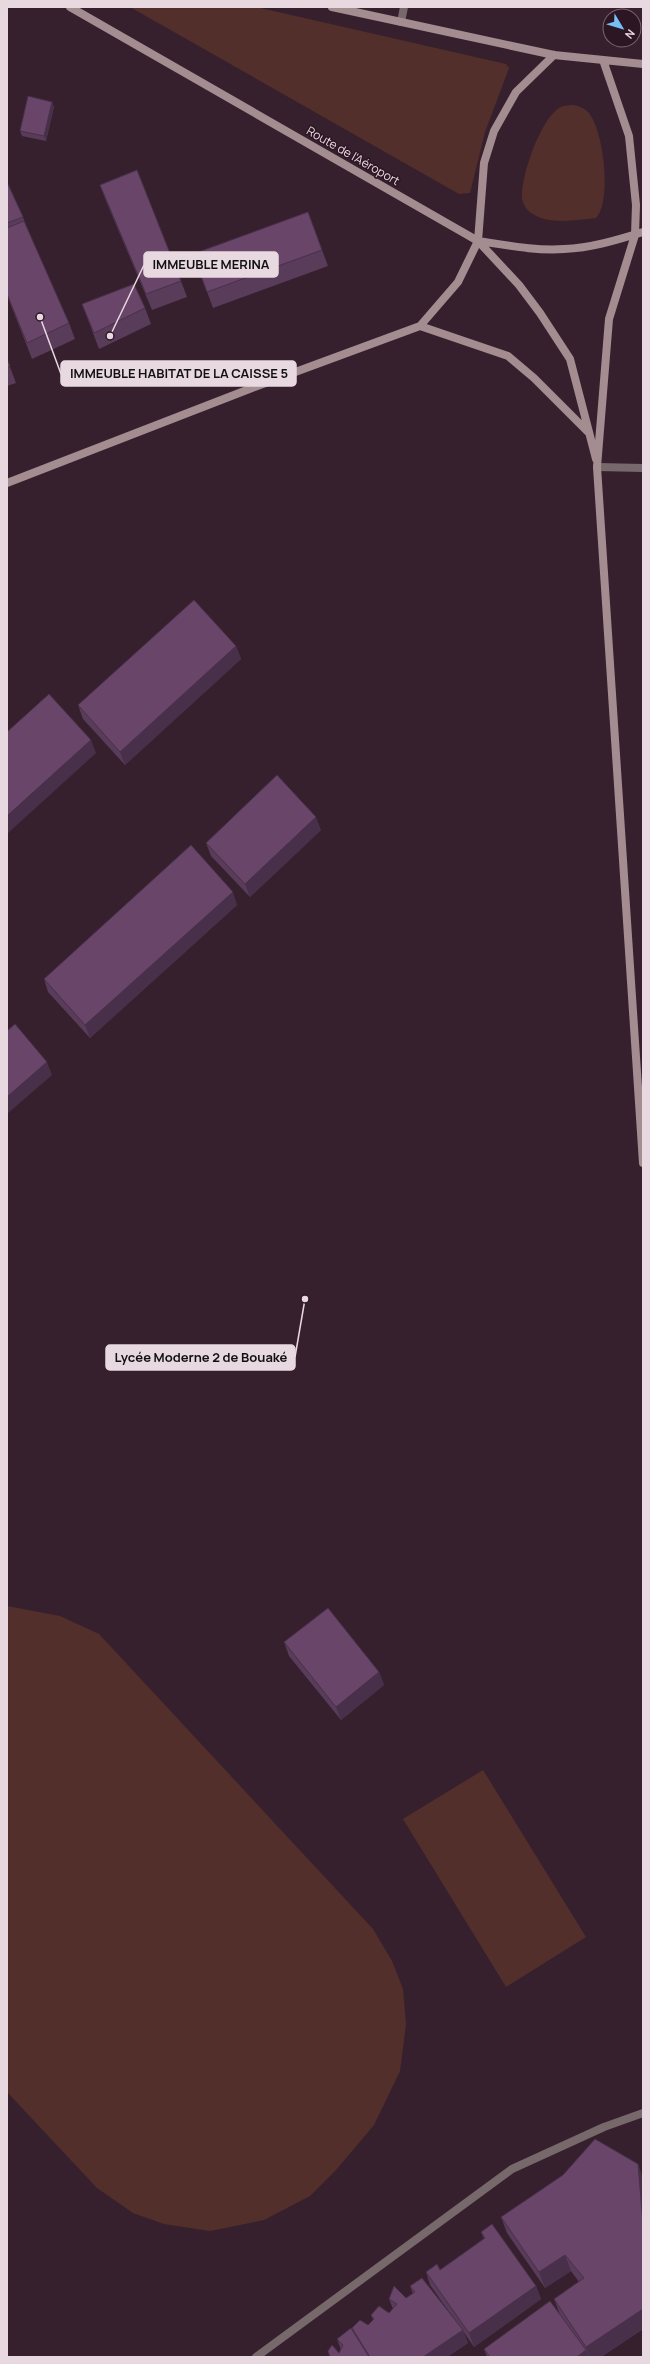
<svg xmlns="http://www.w3.org/2000/svg" width="650" height="2364" font-family="Manrope,sans-serif">
<style>
.green{fill:#522f2b}
.lines{fill:none;stroke-linecap:round;stroke-linejoin:round}
.street{stroke:#77696b;stroke-width:8}
.secondary{stroke:#a48d91;stroke-width:8}
.wall{fill:#593b5a}
.shaded-wall{fill:#49304a}
.building{fill:#684569;stroke:#49304a}
.labels{text-anchor:middle;stroke-width:3;stroke-linejoin:round;paint-order:stroke}
.street-label{font-size:12px;fill:#e8d8e0;stroke:#2d1623}
.leader{fill:none;stroke:#e8d8e0;stroke-width:1.5}
.callout-dot{fill:#e8d8e0;stroke:#2d1623;stroke-width:1.5}
.callout{fill:#e8d8e0;stroke:#e8d8e0;stroke-width:1.5}
.callout-label{font-size:13px;text-anchor:middle;font-weight:bold;fill:#111}
</style>
<rect width="100%" height="100%" fill="#37202d"/>
<path class="green" d="M130 7H256L506 64 509 68 485 132 470 193 459 194Z
M574 105C579 106 584 108 588 112 604 130 612 201 596 218 578 220 549 225 533 214 527 211 522 203 522 197 521 175 541 119 559 108 564 105 570 105 574 105Z
M7 1606 60 1616 99 1634 373 1929 392 1961 403 1989 406 2024 400 2071 374 2125 336 2170 310 2196 264 2220 210 2231 164 2224 133 2213 97 2188 7 2092Z
M483 1770 586 1937 506 1987 403 1819Z"/>
<g class="lines">
<path class="street" d="M401 22 404 7
M597 467 643 468
M256 2357 512 2169 604 2127 643 2113"/>
<path class="secondary" d="M70 7 478 241C506 245 535 251 564 249 591 248 617 240 643 232
M332 7 554 55 643 64
M603 60 629 136 636 205 635 235 609 319 597 467 643 1163
M478 241 519 285 540 313 570 359 596 459
M420 326 508 356 534 378 588 432
M7 483 252 388 420 326 458 282 478 241 484 163 494 131 516 92 554 55"/>
</g>
<path class="wall" d="M52 102 54 107 46 141 22 136 20 131Z
M7 182 23 217 27 228 69 323 75 339 32 359 7 295Z
M100 185 181 281 187 297 152 310 106 201Z
M308 212 328 266 213 308 193 254Z
M82 304 145 308 151 324 99 349Z
M7 359 16 383 7 386Z
M236 646 241 659 125 765 83 719 78 705Z
M321 830 250 897 211 856 206 843Z
M237 905 90 1038 48 992 44 979Z
M284 1642 379 1672 384 1685 341 1720 289 1656Z
M643 2177V2329L601 2357H487L484 2349 560 2315 554 2299 579 2282 571 2271 545 2288 507 2233 501 2217Z
M481 2232 536 2286 541 2299 474 2347 463 2331 468 2343 447 2357H330L328 2351 339 2353 341 2350 337 2339 354 2333 352 2328 368 2325 373 2320 371 2315 389 2313 393 2309 389 2299 406 2298 413 2294 410 2286 459 2326 430 2285 426 2272 440 2270 484 2239Z"/>
<path class="shaded-wall" d="M52 102 54 107 46 141 44 136Z
M236 646 241 659 125 765 120 752Z
M91 740 96 753 7 834V816Z
M316 817 321 830 250 897 245 884Z
M233 892 237 905 90 1038 85 1025Z
M47 1062 52 1075 7 1114V1097Z
M379 1672 384 1685 341 1720 336 1707Z
M638 2164 643 2177V2224Z
M565 2255 571 2271 545 2288 539 2272Z
M536 2286 541 2299 474 2347 469 2333Z
M643 2309V2329L601 2357H589L586 2347Z
M463 2330 468 2343 447 2357H423Z
M586 2350 589 2357H577Z"/>
<path class="building" d="M28 96 52 102 44 136 20 131Z
M137 170 181 281 146 294 100 185Z
M7 182 23 217 7 223Z
M308 212 322 250 207 292 193 254Z
M24 221 69 323 27 343 7 294V228Z
M134 284 145 308 94 333 82 304Z
M7 359 10 366 7 368Z
M194 600 236 646 120 752 78 705Z
M49 694 91 740 7 816V732Z
M277 775 316 817 245 884 206 843Z
M191 845 233 892 85 1025 44 979Z
M15 1024 47 1062 7 1097V1031Z
M328 1608 379 1672 336 1707 284 1642Z
M595 2139 638 2164 643 2224V2309L586 2347 554 2299 584 2278 565 2255 539 2272 501 2217 563 2175Z
M492 2224 536 2286 469 2333 426 2272 437 2264 440 2270 485 2238 481 2232Z
M422 2278 463 2330 423 2357H370L352 2328 360 2320 368 2325 374 2319 371 2315 379 2306 389 2313 397 2304 389 2299 394 2286 406 2298 415 2292 410 2286Z
M550 2301 586 2350 577 2357H490L484 2349Z
M351 2328 369 2357H330L328 2351 332 2345 339 2353 343 2345 337 2339Z"/>
<g class="labels">
<g class="street-label">
<text transform="translate(353 156) rotate(30)" y="4">Route de l'Aéroport</text>
</g>
</g>
<path class="leader" d="M110 336L144 265M40 317L61 374M305 1299L295 1357"/>
<g class="callout-dot">
<circle cx="110" cy="336" r="4"/>
<circle cx="40" cy="317" r="4"/>
<circle cx="305" cy="1299" r="4"/>
</g>
<g class="callout">
<rect x="144" y="252" width="134" height="25" rx="4"/>
<rect x="61" y="361" width="235" height="25" rx="4"/>
<rect x="106" y="1345" width="189" height="25" rx="4"/>
</g>
<g class="callout-label">
<text x="211" y="269">IMMEUBLE MERINA</text>
<text x="179" y="378">IMMEUBLE HABITAT DE LA CAISSE 5</text>
<text x="201" y="1362">Lycée Moderne 2 de Bouaké</text>
</g>
<rect width="650" height="2364" fill="none" stroke="#e8d8e0" stroke-width="16"/>
<g transform="translate(622 28) rotate(128)"><circle r="19" fill="#2d1623" stroke="#78646f"/>
<path d="M0-3L7 15L0 10L-7 15Z" fill="#75c0f6"/>
<text y="-6" font-size="11" font-weight="bold" text-anchor="middle" fill="#e8d8e0">N</text>
</g>
</svg>
